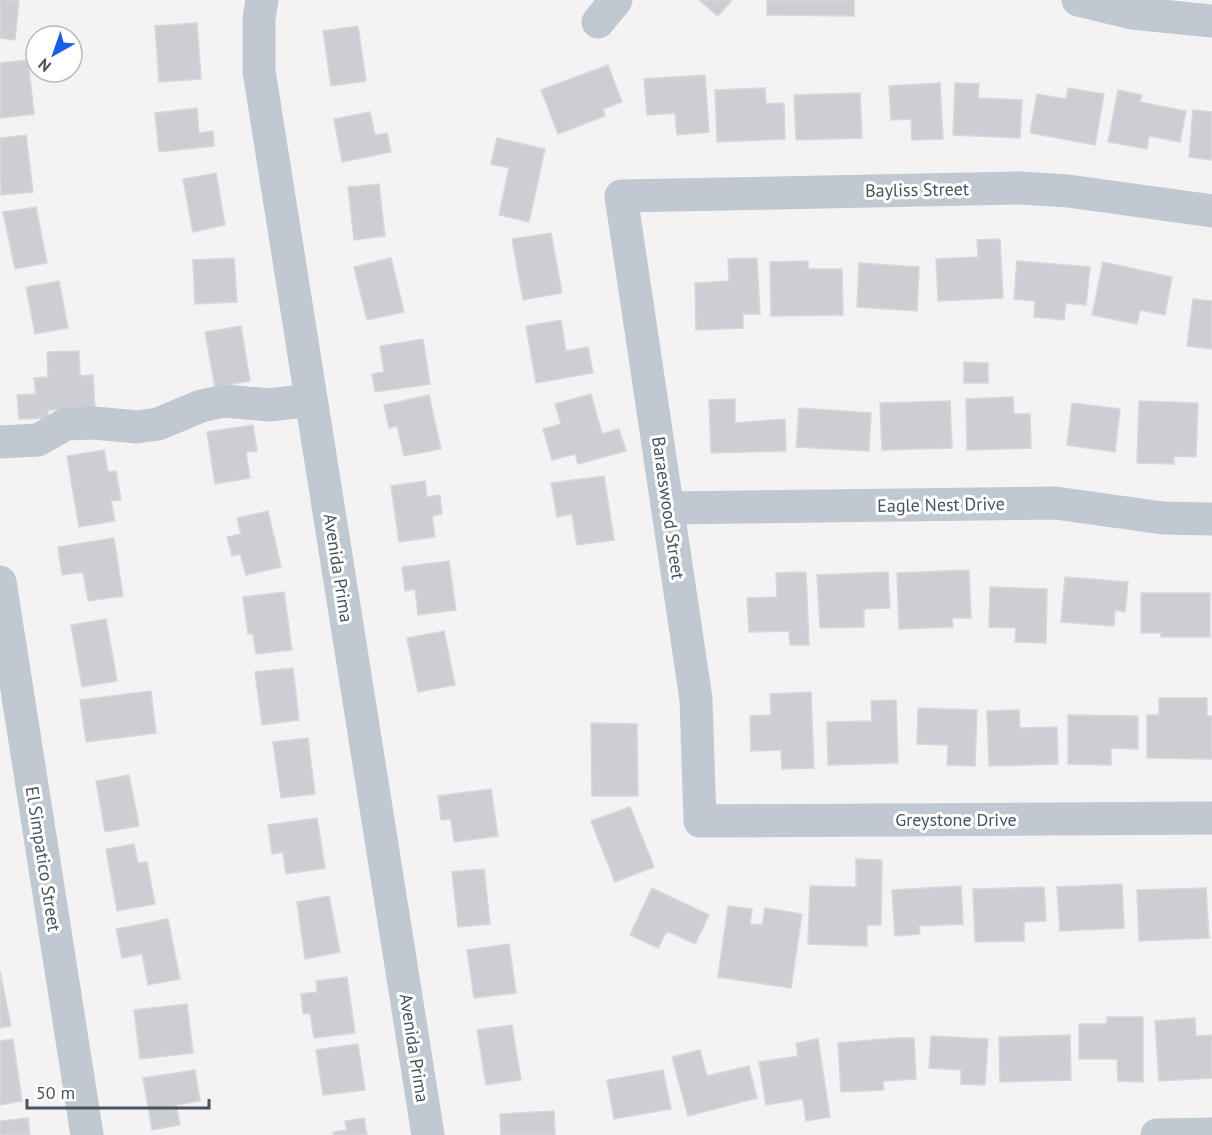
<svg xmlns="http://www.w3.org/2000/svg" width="1212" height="1135" font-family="'PT Sans',sans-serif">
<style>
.building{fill:#ccced4;stroke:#d6d8dd;stroke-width:1.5}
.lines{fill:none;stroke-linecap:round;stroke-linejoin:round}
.minor{stroke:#c0c8d1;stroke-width:33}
.labels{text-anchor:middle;stroke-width:6;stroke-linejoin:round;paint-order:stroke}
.street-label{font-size:18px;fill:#495360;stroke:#fff}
</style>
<rect width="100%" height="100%" fill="#f4f2f2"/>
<path class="building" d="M0 0H19L15 40 0 38Z
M699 0H732L718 16Z
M767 0H854V16L767 15Z
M197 23 201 79 159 82 155 26Z
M358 26 366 81 331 86 323 31Z
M28 60 34 114 0 118V63Z
M608 65 622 102 603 109 605 116 558 134 541 90Z
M705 75 709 132 677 135 675 113 647 115 644 79Z
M940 83 943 139 912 140 911 119 891 120 889 86Z
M955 83 979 84 978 98 1022 100 1020 138 953 135Z
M765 88 766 104 784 103 785 139 717 142 715 90Z
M1068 88 1104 94 1095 145 1030 133 1037 94 1066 99Z
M1118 90 1142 95 1140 102 1186 111 1180 142 1149 136 1147 149 1108 142Z
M860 93 862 138 796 140 794 95Z
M197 108 199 133 213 131 214 146 159 152 155 113Z
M1193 110 1212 112V160L1189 157Z
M370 112 375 135 387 133 391 152 342 162 334 119Z
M26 135 33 192 1 195 0 138Z
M497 138 545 149 529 222 499 215 509 168 491 164Z
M216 173 225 225 193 232 183 179Z
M379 184 385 236 354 240 348 187Z
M36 207 47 263 15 269 3 212Z
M551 233 562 293 523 300 512 239Z
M1000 239 1003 298 938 301 936 259 978 257 977 240Z
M234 258 237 302 195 304 193 260Z
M391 258 404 312 367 320 354 267Z
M757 258 760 314H743V328L696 330 695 283 729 281 728 259Z
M808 261V269H842L843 315 771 316 770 262Z
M1017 261 1090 267 1086 305 1066 303 1064 320 1034 317 1035 301 1014 299Z
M1103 262 1172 277 1165 315 1140 310 1137 324 1092 315Z
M859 263 919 267 917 311 857 307Z
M59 281 68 328 35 334 26 287Z
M1193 299 1212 301V349L1187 346Z
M561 320 566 351 588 347 593 373 536 383 526 326Z
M241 326 250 381 215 387 205 332Z
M423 339 430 384 375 392 372 374 384 372 380 346Z
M79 351 80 376 93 375 95 407 48 410V418L19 419 17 395 36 394 34 378 48 377 47 352Z
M964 362 988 363V383H964Z
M591 394 602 434 619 429 626 451 578 464 575 454 552 460 543 429 561 424 555 404Z
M429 395 441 449 404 456 397 426 389 428 384 405Z
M1013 397 1014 414H1030L1031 448 967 450 966 399Z
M735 399V423L785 419 786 451 711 453 709 400Z
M950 401 952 448 882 450 880 403Z
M1139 401 1198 403 1196 457 1174 456V464L1137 463Z
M1072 403 1120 409 1115 452 1067 445Z
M799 408 871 413 869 451 796 447Z
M253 425 257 451 246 452 250 478 215 484 207 432Z
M104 450 108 472 116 471 121 500 111 501 115 521 79 527 67 456Z
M604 476 614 540 577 545 572 514 557 517 551 483Z
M425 481 427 497 440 495 442 514 432 516 435 537 399 542 391 486Z
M268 511 281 567 246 575 240 554 232 556 227 537 241 534 237 518Z
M114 538 123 596 88 601 83 572 62 575 58 547Z
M449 561 456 610 418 615 415 589 405 591 402 567Z
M969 570 971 618H952L953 627 899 629 897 573Z
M806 572 809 645H790L789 631 749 632 747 598 777 597 776 573Z
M888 572 890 608 864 609V627L820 628 817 575Z
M1065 577 1128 582 1125 612 1115 610 1114 626 1061 622Z
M990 587 1047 589 1046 643 1015 642 1016 628 989 627Z
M284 592 292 650 256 654 253 634H248L243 597Z
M1141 593H1210V637H1161V633H1141Z
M106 619 117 681 82 687 71 625Z
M444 631 455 685 418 692 407 638Z
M293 668 299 720 262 725 255 672Z
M151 691 156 733 86 742 80 700Z
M811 692 814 768 782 769 781 750 751 751 750 716 771 715 770 694Z
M1159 698H1207V716H1212V759L1147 758V715H1159Z
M896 700 898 763 828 765 827 722 872 721 871 701Z
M918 708 977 710 975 766 947 765 948 745 917 744Z
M1019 710 1020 728 1057 727 1058 764 989 766 987 711Z
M1068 715 1138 716V749L1111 748V765L1068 764Z
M591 723 637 724 638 796H592Z
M308 738 315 794 281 798 273 742Z
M129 775 139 826 105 832 96 781Z
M491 789 498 836 454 842 451 819 441 820 438 796Z
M630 807 654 867 615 882 591 821Z
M317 818 325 868 286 874 283 852 272 854 268 825Z
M134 844 138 863 147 862 155 904 117 911 106 849Z
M856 859 882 860 881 925H867V946L808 944 810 886 856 887Z
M484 869 490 924 458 927 452 872Z
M1122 884 1124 928 1060 931 1057 887Z
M961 886 963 924 919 926 920 934 895 936 892 890Z
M1044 887 1046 921 1024 922V941L975 942 973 889Z
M652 888 709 915 695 944 667 931 658 948 630 935Z
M1206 888 1209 938 1139 941 1137 890Z
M329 896 340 952 305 959 297 902Z
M728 906 752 909 750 924 762 925 765 908 802 914 791 988 718 977Z
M168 919 180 979 148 985 142 954 122 958 116 929Z
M509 944 516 993 474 998 467 950Z
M0 972 11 1026 0 1028Z
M347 977 355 1033 314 1038 310 1013 303 1014 301 994 317 992 316 981Z
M187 1004 193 1053 140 1059 134 1010Z
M1107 1017H1143V1082L1118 1081 1117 1059H1079V1024H1107Z
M1195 1018 1196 1036 1212 1035V1078L1159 1081 1155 1021Z
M512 1025 521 1080 486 1085 477 1030Z
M1070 1035 1071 1080 1000 1082 999 1037Z
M931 1036 988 1039 985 1085 961 1084V1070L929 1068Z
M895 1038H914L916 1079 883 1081 884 1090 841 1092 838 1043Z
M13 1039 22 1101 0 1105V1041Z
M818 1039 830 1117 806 1121 803 1099 766 1105 759 1062 798 1056 796 1043Z
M358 1044 365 1090 323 1095 316 1050Z
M700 1050 707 1076 749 1066 757 1098 688 1116 672 1057Z
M195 1070 200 1101 176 1105 180 1125 152 1130 143 1078Z
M663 1070 671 1109 614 1119 607 1080Z
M554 1111 555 1135H501L500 1114Z
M28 1118 30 1135H0V1121Z
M364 1118 367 1135H334L333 1132 347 1130 345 1121Z"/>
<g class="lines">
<path class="minor" d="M262 0 259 19V71L428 1135
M1078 0 1132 13 1212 21
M598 22 616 0
M1212 211 1068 191 1020 188 621 196 696 699 700 821 1212 818
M0 442 38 440 66 424 94 423 137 427 158 424 201 406 224 401 269 405 311 400
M669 508 1055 503 1163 518 1212 519
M0 582 87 1135
M1157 1135 1212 1134"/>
</g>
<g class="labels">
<g class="street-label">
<text transform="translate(917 190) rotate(-1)" y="6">Bayliss Street</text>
<text transform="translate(941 505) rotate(-1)" y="6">Eagle Nest Drive</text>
<text transform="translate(668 508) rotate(82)" y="6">Baraeswood Street</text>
<text transform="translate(338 568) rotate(81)" y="6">Avenida Prima</text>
<text x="956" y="826">Greystone Drive</text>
<text transform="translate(43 859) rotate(81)" y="6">El Simpatico Street</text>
<text transform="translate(414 1048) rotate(81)" y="6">Avenida Prima</text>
</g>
</g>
<g transform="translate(54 54) rotate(220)"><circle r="28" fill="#ffffff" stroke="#b6babf" stroke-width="1.5"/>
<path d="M0-4.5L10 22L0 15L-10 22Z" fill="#1a5de7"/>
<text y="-9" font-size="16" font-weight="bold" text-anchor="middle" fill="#495360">N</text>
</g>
<path d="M27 1099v9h182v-9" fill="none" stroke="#495360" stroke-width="3"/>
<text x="36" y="1099" font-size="18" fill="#495360" stroke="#ffffff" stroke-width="4.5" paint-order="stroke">50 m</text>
</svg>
